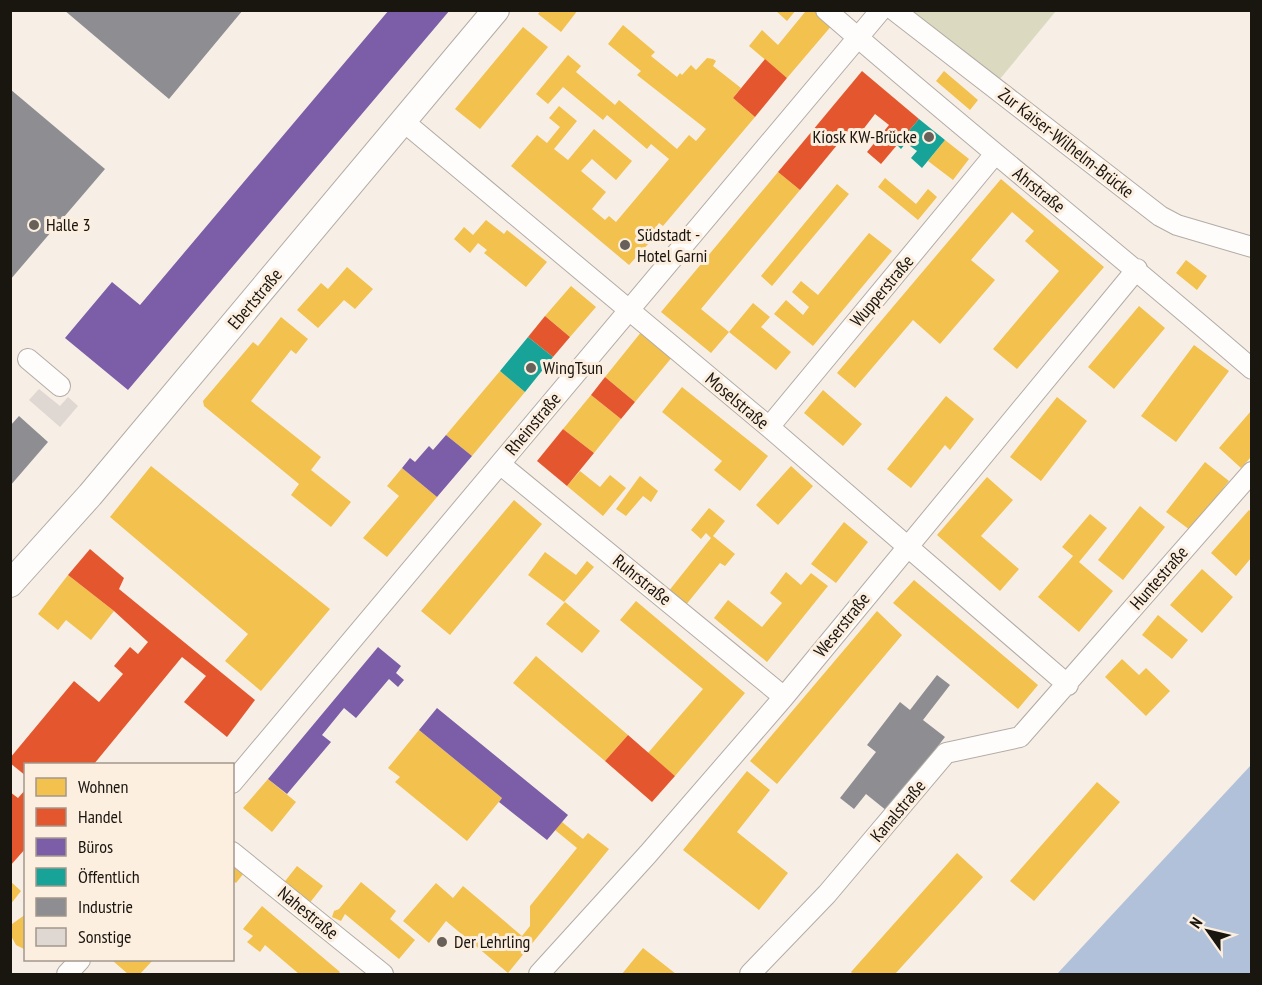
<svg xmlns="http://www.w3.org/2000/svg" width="1262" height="985" font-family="'PT Sans Narrow',sans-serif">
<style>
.green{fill:#dbdac1}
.water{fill:#b2c1da}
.homes{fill:#f2c14e}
.shops{fill:#e4572e}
.offices{fill:#7b5ea7}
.public{fill:#17a398}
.industry{fill:#8d8d92}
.building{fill:#dfd7d2}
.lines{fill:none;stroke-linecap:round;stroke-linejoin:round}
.minor-casing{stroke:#b3aca6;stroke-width:22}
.tertiary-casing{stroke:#b3aca6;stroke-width:28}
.minor{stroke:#fefdfb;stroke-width:20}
.tertiary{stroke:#fefdfb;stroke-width:26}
.poi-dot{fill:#67615a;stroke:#fdefe0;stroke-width:2}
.labels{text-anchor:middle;stroke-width:6;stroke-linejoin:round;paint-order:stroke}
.poi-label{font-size:18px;fill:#19150f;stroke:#fdefe0;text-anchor:start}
.street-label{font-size:18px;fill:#19150f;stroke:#fdefe0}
</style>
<rect width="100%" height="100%" fill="#f7efe6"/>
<path class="green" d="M910 11H1056L1000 79Z"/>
<path class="water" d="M1251 765V974H1057Z"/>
<path class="homes" d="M541 10H578L561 32 538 14Z
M775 10H796L787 21Z
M803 10H817L833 24 787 78 749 46 762 30 778 45 805 12Z
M623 25 655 52 651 56 677 77 680 73 682 75 691 65 696 70 707 58 713 59 716 61 713 66 741 88 733 98 755 117 663 226 659 223 646 240 649 243 629 265 511 166 537 135 547 143 560 127 549 118 559 106 577 121 554 149 568 160 594 129 632 161 616 180 592 159 581 171 606 192 592 209 605 220 609 216 616 222 669 159 651 144 647 149 607 115 603 120 563 87 548 104 536 94 568 55 581 66 576 72 615 105 619 100 677 149 689 135 696 141 706 129 637 75 641 71 608 44Z
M523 27 548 47 480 129 455 109Z
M944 71 978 100 970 110 936 81Z
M945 140 969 159 953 180 928 161Z
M778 172 800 190 701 309 729 332 711 353 661 312Z
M885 178 916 204 928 189 937 197 918 220 878 187Z
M1001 179 1104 267 1017 369 993 349 1059 271 1025 241 1034 231 1012 212 971 260 995 280 940 344 913 320 855 388 837 373Z
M837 184 849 194 772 286 761 276Z
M486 220 504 234 507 230 547 262 526 287 484 253 487 250 478 243 470 253 454 239 464 227 473 235Z
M869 233 892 251 813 346 774 314 786 300 803 315 809 307 792 292 801 281 818 295Z
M1186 260 1207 276 1197 290 1176 273Z
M347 267 373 289 355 309 344 300 318 328 297 310 321 283 328 289Z
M571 286 596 307 570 337 545 316Z
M753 303 770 317 761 327 791 352 776 370 729 332Z
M1139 306 1165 328 1114 389 1088 367Z
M281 317 308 339 296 354 291 350 251 401 321 457 311 470 351 502 331 527 291 495 299 484 204 406 203 401 253 342 258 346Z
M642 331 673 356 635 402 605 377Z
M1194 345 1229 371 1176 442 1141 416Z
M500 371 525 392 472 456 446 435Z
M682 387 768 456 740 491 714 470 722 461 662 412Z
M823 390 862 424 843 446 804 413Z
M591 395 621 419 594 453 563 429Z
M946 396 974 419 950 450 945 445 911 488 887 469Z
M1057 397 1087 421 1041 481 1010 457Z
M1251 411V457L1241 468 1219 448Z
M1205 462 1229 481 1190 530 1166 512Z
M151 466 330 609 261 691 225 661 248 634 110 517Z
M791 466 813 486 778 525 756 505Z
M402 468 437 497 387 557 363 538 399 496 387 486Z
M580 471 600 487 610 475 626 488 603 516 567 486Z
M640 476 658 491 651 502 643 496 626 516 616 509Z
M987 477 1013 500 981 536 1019 569 1000 591 937 535Z
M514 500 542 524 450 635 421 611Z
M1140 506 1165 527 1123 580 1098 560Z
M709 508 725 521 713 536 735 554 725 566 720 563 685 606 668 592 711 538 706 533 701 539 691 530Z
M1249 510 1251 512V558L1236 576 1211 553Z
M1090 514 1107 528 1079 562 1113 591 1079 632 1038 597 1073 556 1062 547Z
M844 522 868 542 836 583 811 564Z
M545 552 576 575 587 561 594 567 564 602 528 575Z
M1202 569 1233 597 1202 633 1170 605Z
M786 572 801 585 811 573 828 586 767 662 714 618 728 600 762 627 782 603 770 593Z
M68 575 114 611 91 640 66 620 58 630 38 614Z
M914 580 1038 685 1018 709 893 603Z
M636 601 745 693 675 776 648 753 703 689 620 620Z
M565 602 600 631 582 653 546 624Z
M877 611 902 635 777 784 750 761Z
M1158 615 1188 640 1172 659 1142 635Z
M536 656 628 735 605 761 513 683Z
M1122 659 1139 675 1146 668 1170 691 1146 716 1105 677Z
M419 730 502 798 467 841 395 782 400 777 388 768Z
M747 771 770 790 737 832 788 873 759 910 683 850Z
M268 779 296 802 272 832 243 808Z
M1097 782 1120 802 1034 901 1010 881Z
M562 822 583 839 588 833 609 849 508 973 446 921 429 943 403 921 436 883 453 898 463 886 522 936 530 926V906L577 848 555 830Z
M957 853 983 877 895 974H853L851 972Z
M232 862 244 873 236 883 232 880Z
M297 866 323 886 308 905 282 885Z
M10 881 21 891 10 905Z
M361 882 396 911 390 919 415 940 399 959 345 914 341 921 332 917 334 911 339 909Z
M262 906 340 972 338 974H299L265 945 260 952 247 942 253 936 243 929Z
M26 914V950L16 945 10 934 12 924Z
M643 948 676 974H622Z
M114 960H153L140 974H128L113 961Z"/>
<path class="shops" d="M765 59 787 78 755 117 733 98Z
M862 71 919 119 881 164 867 152 889 125 875 114 855 140 847 133 800 190 778 172Z
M545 316 570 337 553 357 528 337Z
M605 377 635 402 621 419 591 395Z
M563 429 594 453 567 486 537 461Z
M90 549 124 578 119 589 255 700 227 737 184 702 206 676 182 657 94 764H26V776L10 763V758L74 681 99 702 123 674 114 666 130 647 138 654 148 642 114 611 68 575Z
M628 735 675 776 652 802 605 761Z
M26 789V848L10 866V792L18 798Z"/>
<path class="offices" d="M389 10H450L128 390 65 338 112 282 140 305Z
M446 435 472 456 437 497 402 468 410 458 415 462 429 446 433 450Z
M378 647 401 666 396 673 404 680 398 687 389 679 356 718 344 708 322 735 331 742 287 794 268 779Z
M437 708 568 815 547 840 499 802 502 798 419 730Z"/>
<path class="public" d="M919 119 945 140 922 168 911 158 917 151 906 143 901 149 897 145Z
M528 337 553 357 525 392 500 371Z"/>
<path class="industry" d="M64 10H243L169 99Z
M10 89 105 169 10 280Z
M19 416 48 442 10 486V426Z
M937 675 950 685 923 720 945 737 887 811 866 794 854 809 840 798 876 752 867 745 900 702 910 710Z"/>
<path class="building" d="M39 389 60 406 68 397 78 406 60 427 29 400Z"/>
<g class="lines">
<g class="minor-casing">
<path id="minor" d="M826 10C966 132 1111 247 1252 369
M894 10 1160 216 1177 225 1252 247
M403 121 769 427 1068 685
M28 359 60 386
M769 427 995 154
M500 464 784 697
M232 783 881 10
M232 852 383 974
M67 974 80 960
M539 974 648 854 784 697 1137 269
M750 974 827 894 946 753 1020 737 1252 472"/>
</g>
<g class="tertiary-casing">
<path id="tertiary" d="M10 584 90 495 496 10"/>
</g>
<use href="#minor" class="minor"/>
<use href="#tertiary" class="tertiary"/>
</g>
<g class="poi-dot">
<circle cx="929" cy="137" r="6"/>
<circle cx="34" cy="225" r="6"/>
<circle cx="625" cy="245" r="6"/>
<circle cx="531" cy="368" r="6"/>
<circle cx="442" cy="942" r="6"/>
</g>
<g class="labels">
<g class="poi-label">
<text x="917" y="143" text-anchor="end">Kiosk KW-Brücke</text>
<text x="46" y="231">Halle 3</text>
<text x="637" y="241">Südstadt -<tspan x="637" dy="21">Hotel Garni</tspan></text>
<text x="543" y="374">WingTsun</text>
<text x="454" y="948">Der Lehrling</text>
</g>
<g class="street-label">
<text transform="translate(1066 143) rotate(38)" y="6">Zur Kaiser-Wilhelm-Brücke</text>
<text transform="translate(1039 190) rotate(39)" y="6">Ahrstraße</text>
<text transform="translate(882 291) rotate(-50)" y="6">Wupperstraße</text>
<text transform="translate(255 299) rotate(-50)" y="6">Ebertstraße</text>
<text transform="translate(737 401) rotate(40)" y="6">Moselstraße</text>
<text transform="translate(533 424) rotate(-50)" y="6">Rheinstraße</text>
<text transform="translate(1159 578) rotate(-49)" y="6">Huntestraße</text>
<text transform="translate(642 580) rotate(39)" y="6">Ruhrstraße</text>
<text transform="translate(842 625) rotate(-51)" y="6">Weserstraße</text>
<text transform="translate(898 811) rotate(-50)" y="6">Kanalstraße</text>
<text transform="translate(308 913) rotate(39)" y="6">Nahestraße</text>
</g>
</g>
<rect width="1262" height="985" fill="none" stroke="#19150f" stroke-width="24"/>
<rect x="24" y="763" width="210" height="198" fill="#fdefe0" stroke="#a2988c" stroke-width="1.5"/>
<rect x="36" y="778" width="30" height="18" fill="#f2c14e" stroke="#a2988c" stroke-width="1.5"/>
<text x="78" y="793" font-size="18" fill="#19150f">Wohnen</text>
<rect x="36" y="808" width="30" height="18" fill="#e4572e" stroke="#a2988c" stroke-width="1.5"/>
<text x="78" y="823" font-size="18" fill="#19150f">Handel</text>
<rect x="36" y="838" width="30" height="18" fill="#7b5ea7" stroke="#a2988c" stroke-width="1.5"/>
<text x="78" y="853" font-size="18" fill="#19150f">Büros</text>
<rect x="36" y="868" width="30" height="18" fill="#17a398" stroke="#a2988c" stroke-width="1.5"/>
<text x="78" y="883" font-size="18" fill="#19150f">Öffentlich</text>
<rect x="36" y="898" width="30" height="18" fill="#8d8d92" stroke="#a2988c" stroke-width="1.5"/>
<text x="78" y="913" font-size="18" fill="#19150f">Industrie</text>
<rect x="36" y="928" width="30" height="18" fill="#dfd7d2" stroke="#a2988c" stroke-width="1.5"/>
<text x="78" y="943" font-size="18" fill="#19150f">Sonstige</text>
<g transform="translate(1208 931) rotate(304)" stroke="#fdefe0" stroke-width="4.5" paint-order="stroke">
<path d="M0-4.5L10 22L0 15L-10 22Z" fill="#19150f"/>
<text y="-9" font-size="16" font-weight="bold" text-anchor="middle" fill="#19150f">N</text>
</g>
</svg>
